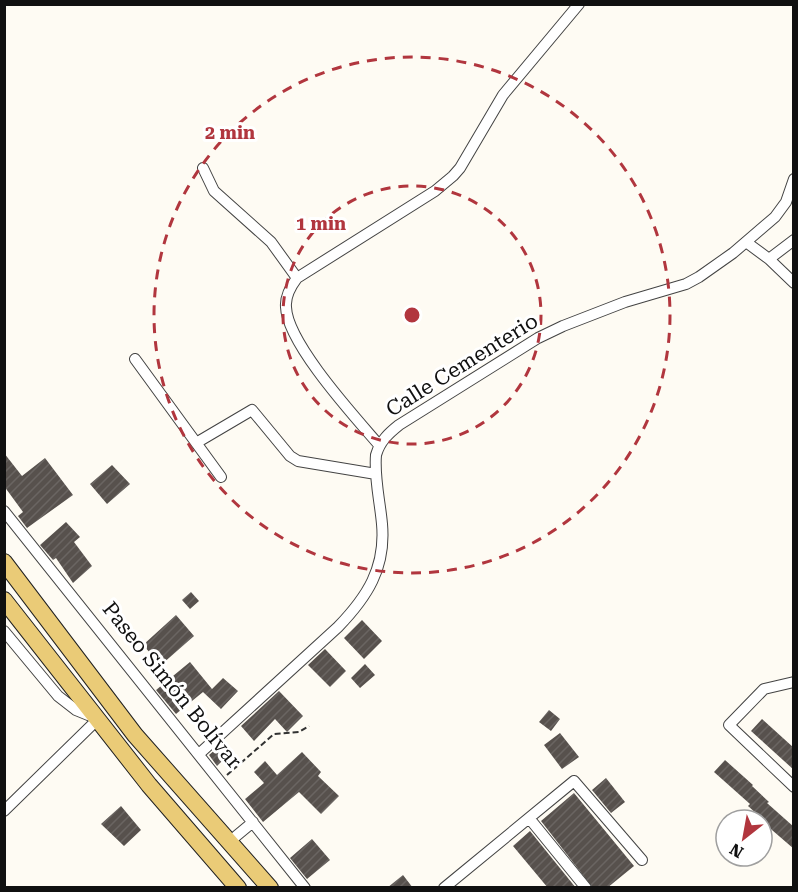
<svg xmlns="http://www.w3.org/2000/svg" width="798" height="892" font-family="'Roboto Serif',serif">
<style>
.building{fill:url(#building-hatch)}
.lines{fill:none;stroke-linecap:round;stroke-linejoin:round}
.street-casing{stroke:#434343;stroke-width:12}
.primary-casing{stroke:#212121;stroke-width:18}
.path{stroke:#323232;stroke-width:2;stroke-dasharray:6 3;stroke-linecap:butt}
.street{stroke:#fff;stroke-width:10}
.primary{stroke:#eacb77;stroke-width:16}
.ring{fill:none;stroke:#b1363e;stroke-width:3;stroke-dasharray:10 8}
.labels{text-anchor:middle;stroke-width:6;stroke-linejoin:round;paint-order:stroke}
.street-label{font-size:21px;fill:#101010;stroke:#fff}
.centre{fill:#b1363e;stroke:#fff;stroke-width:3}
.ring-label{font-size:18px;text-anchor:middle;font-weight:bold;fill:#b1363e;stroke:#fff;stroke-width:6;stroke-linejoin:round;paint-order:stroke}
</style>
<defs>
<pattern id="building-hatch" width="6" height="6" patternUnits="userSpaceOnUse" patternTransform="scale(1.5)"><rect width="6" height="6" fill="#57514d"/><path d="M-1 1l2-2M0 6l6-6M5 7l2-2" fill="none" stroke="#6a6562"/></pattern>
</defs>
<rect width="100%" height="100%" fill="#fefbf3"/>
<path class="building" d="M4 453 22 476 45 458 73 495 27 528 18 516 23 512 4 486Z
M112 465 130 484 107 504 90 484Z
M66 522 80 537 74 542 92 566 73 583 56 558 53 560 40 545Z
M191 592 199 601 190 609 182 600Z
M176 615 194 636 161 665 143 645Z
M362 620 382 641 364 659 344 638Z
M325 649 346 671 330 687 308 665Z
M190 662 212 689 223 678 238 691 221 709 203 692 176 714 156 690Z
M365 664 375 675 360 688 351 678Z
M279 691 303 716 287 732 275 719 254 741 241 726Z
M549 710 560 719 551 731 539 722Z
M762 719 794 748V770L751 731Z
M560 733 579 757 562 769 544 745Z
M224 742 232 751 217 766 209 755Z
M302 752 321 772 318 776 339 796 321 814 299 792 263 822 245 799 264 783 254 772 265 761 277 775Z
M725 760 753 785 752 786 769 802 767 803 794 827V849L765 824 766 822 748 806 750 804 714 772Z
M606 778 625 802 611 813 592 790Z
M574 793 634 866 607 888H593L541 821Z
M121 806 141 830 124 846 101 824Z
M530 831 576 888H548L513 846Z
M312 839 330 860 307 879 290 858Z
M403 875 413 888H387Z"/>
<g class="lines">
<g class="street-casing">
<path id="street" d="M203 168 214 191 271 242 297 278
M746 242 769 259 794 283
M769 259 794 240
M135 359 221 477
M196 443 252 410 290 456 298 461 376 474
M379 445C355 417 287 343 286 307 285 296 291 286 297 278L435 191 453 176 460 168 503 95 579 4
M4 511 305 888
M4 631 58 696 76 710 98 719 4 811
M794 682 764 689 729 725 794 787
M199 754 338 627C367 597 386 568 382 524 380 501 374 478 376 455 380 441 389 433 399 425L538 338 563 326 625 302 686 284 699 277 733 253 775 217 786 202 794 179
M529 818 586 888
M229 842 253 822
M444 888 574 781 642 860"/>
</g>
<g class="primary-casing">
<path id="primary" d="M4 562 135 735 270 888
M4 600 149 785 238 888"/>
</g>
<path class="path" d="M227 775 274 734 299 732 309 726"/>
<use href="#street" class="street"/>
<use href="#primary" class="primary"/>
</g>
<g class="ring">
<circle cx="412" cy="315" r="129"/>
<circle cx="412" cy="315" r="258"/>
</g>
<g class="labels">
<g class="street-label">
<text transform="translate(462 365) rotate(-32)" y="7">Calle Cementerio</text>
<text transform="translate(172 685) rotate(51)" y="7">Paseo Simón Bolívar</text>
</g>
</g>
<circle cx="412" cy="315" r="9" class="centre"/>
<g class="ring-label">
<text x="230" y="139">2 min</text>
<text x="321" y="230">1 min</text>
</g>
<rect width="798" height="892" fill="none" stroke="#101010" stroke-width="12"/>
<g transform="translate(744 838) rotate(211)"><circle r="28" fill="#ffffff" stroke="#9f9f9f" stroke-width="1.5"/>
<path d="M0-4.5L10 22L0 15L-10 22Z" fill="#b1363e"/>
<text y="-9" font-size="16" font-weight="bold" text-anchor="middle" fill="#101010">N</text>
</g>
</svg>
